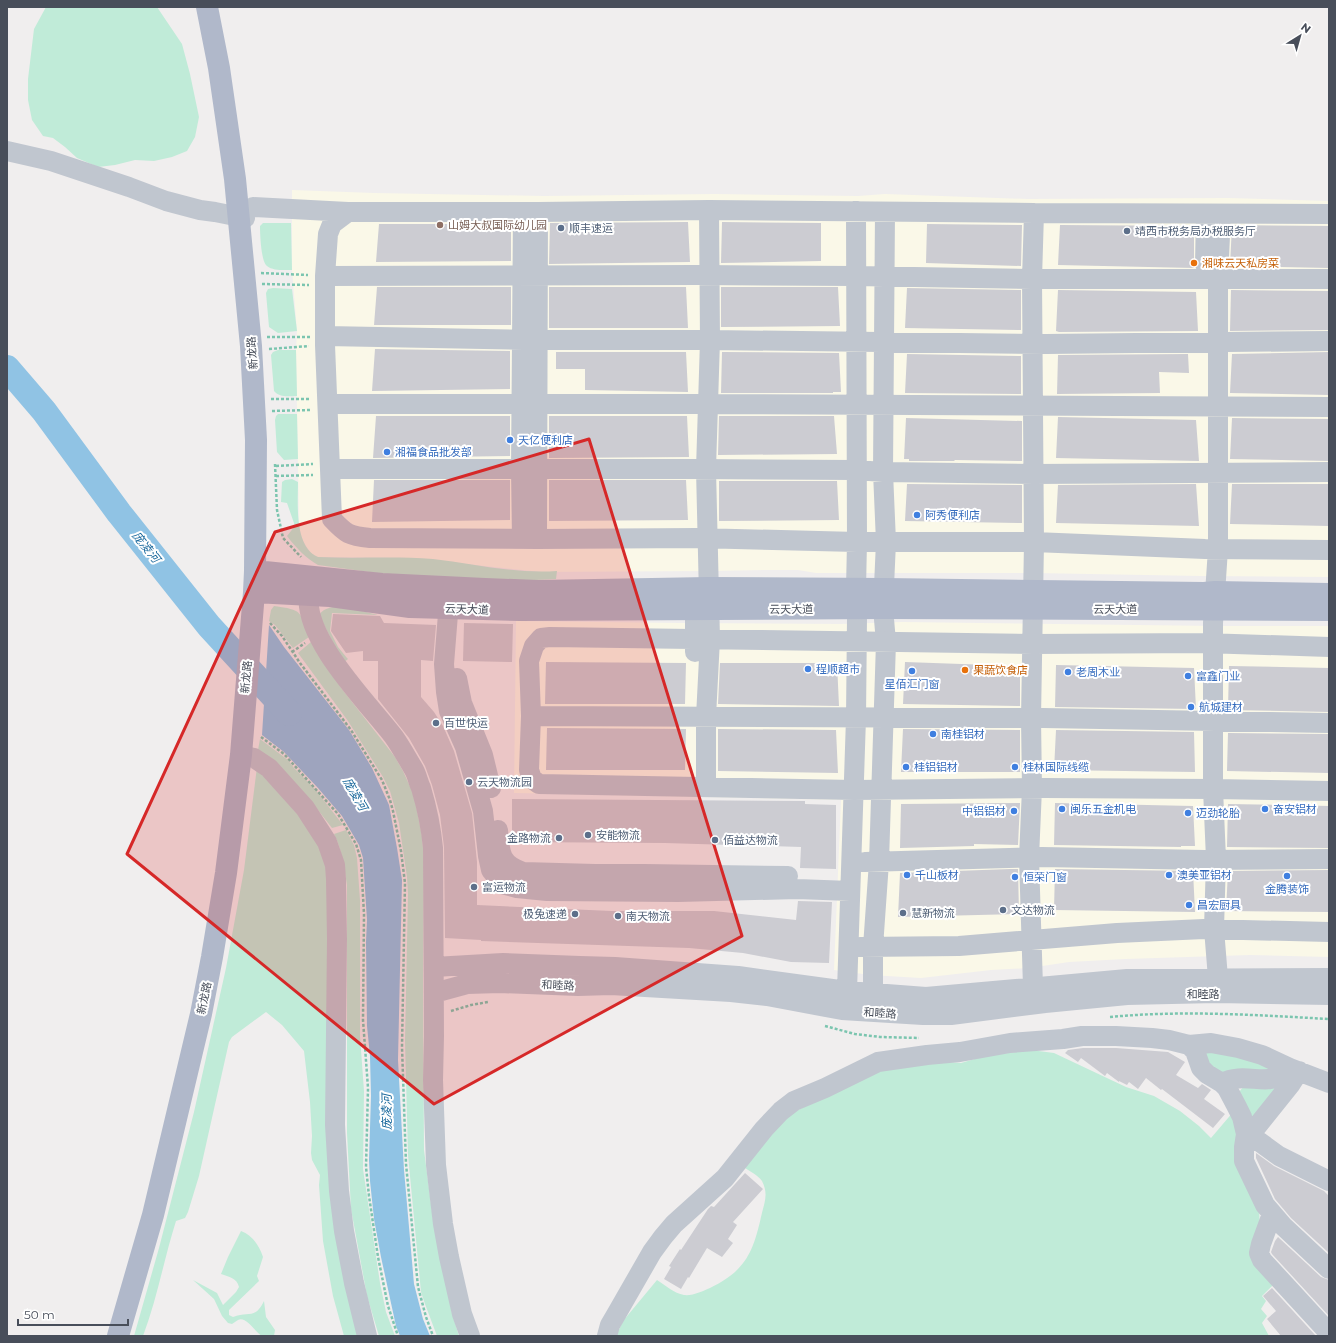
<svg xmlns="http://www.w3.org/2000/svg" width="1336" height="1343" font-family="Montserrat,'Noto Sans SC',sans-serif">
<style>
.commercial{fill:#faf8e8}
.green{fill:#c0ebd8}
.water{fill:#90c3e4}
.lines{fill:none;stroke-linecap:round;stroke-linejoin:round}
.river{stroke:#90c3e4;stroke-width:26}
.building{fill:#ccccd2}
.path{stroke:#7bc5af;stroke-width:2.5;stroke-dasharray:3 2;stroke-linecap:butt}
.minor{stroke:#c0c6cf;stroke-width:20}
.major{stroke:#b0b8ca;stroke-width:22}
.marked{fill:#d62828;fill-opacity:0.2;stroke:#d62828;stroke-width:3;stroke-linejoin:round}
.education-dot{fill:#8d6e63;stroke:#fff;stroke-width:1.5}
.service-dot{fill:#5c6f8a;stroke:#fff;stroke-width:1.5}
.food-dot{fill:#e8710a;stroke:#fff;stroke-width:1.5}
.shop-dot{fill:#3f7fe0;stroke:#fff;stroke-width:1.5}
.labels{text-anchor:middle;stroke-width:4;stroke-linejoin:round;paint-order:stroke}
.education-label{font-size:11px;fill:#785e54;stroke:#fff;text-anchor:start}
.service-label{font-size:11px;fill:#4e5e75;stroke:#fff;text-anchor:start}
.food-label{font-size:11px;fill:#c56008;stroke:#fff;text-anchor:start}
.street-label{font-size:11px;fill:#484e5a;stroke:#fff}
.shop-label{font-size:11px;fill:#366cbe;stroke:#fff;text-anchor:start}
.water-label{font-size:12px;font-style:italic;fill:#19689c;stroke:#fff}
</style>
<rect width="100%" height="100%" fill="#f0eeee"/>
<path class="commercial" d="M292 190 374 193 544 196 715 194 858 196 885 194 1027 199 1228 198 1329 201V577L1202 576 1033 573H816L798 570H768L710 571 541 572 411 558 318 557 312 555 306 546 301 537 299 524 296 350 297 331 292 270Z
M516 621 681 623 840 624 902 622 1217 626H1329V957L1250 955 1125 959 1069 962 1029 968 991 970 921 978 870 975 834 970 841 800 514 793Z"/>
<path class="green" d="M46 7H157L182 44 190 74 199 117 195 137 187 151 172 157 154 161 135 160 115 165 98 167 77 158 65 147 53 138 43 136 32 120 28 100V79L34 29Z
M263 223H291L292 270C284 270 273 271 267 266 261 262 260 234 260 226Z
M273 288 292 289 297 331 278 333 269 327 266 293 268 289Z
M278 350H296L297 396C288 396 280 398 274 391L271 355 273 352Z
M278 414H297L298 459 284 460 277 452 275 420 276 416Z
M292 479 298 482C298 504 294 547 318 557 356 559 395 556 433 559 475 564 516 574 557 571L556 579 516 581 384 574 318 565C306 558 296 548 287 536L295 526 287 503 281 502 282 482 285 480Z
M274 606C303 610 300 611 309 637L293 648 275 625 269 621 271 610Z
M342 606 378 615 332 613 330 631 338 647 347 658 348 659 343 663 319 615C325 607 332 607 342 606Z
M311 642 342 689 395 757 403 771 413 793 416 805 422 836 424 861 423 983 424 1150 434 1227 452 1313 459 1336H437L425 1304 421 1292 408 1155 405 1041 408 894 407 877 399 823 390 791 383 777 348 721 298 653Z
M260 739 288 760 294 768 314 788 343 825 332 828 314 805 258 750Z
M257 767 306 818 329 869V1046L362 1336H344L333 1296 323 1241 319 1185 320 1175 312 1160 311 1153 312 1136 310 1102 304 1051 282 1025 266 1012 232 1037 229 1042 199 1176 188 1212 185 1218 176 1221C164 1259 157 1299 143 1336H134L159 1248 194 1112 226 968 244 870Z
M346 830 354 845 357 858 360 900V1036L364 1091 363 1169 380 1283 386 1312 395 1336H379L367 1296 351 1209 347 1133V885C344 867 342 850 334 834Z
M1214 1048 1279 1071 1227 1074 1211 1070 1203 1051Z
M1031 1050 1054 1053 1126 1087 1154 1096 1180 1111 1199 1126 1211 1138 1234 1111 1259 1210 1260 1226 1277 1281 1262 1296 1266 1301 1261 1309 1267 1316 1262 1323 1269 1336H616L623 1321 657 1280C666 1286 674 1293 684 1295 693 1296 703 1291 710 1288 745 1271 753 1253 761 1217 764 1203 769 1195 762 1181 758 1175 746 1169 740 1165L777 1121 877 1069 936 1061 961 1063 985 1056Z
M1280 1081 1250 1127 1239 1093C1245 1079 1267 1082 1280 1081Z
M241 1231C252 1235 259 1245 263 1257L257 1276 259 1281 229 1310V1315L233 1317C248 1311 255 1320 264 1301L266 1317 275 1330 274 1336H262C255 1332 246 1316 238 1320 236 1321 234 1323 232 1324L228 1323 222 1316 214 1299 193 1280 217 1293 223 1305 236 1292 239 1287C237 1278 229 1277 221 1274L228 1257Z"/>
<path class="water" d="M269 625 284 647 349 730 372 768 389 805 397 848 402 880 398 1060 404 1170 414 1284 423 1319 430 1336H400L396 1326 381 1257 374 1219 370 1181 369 1160 371 1096 370 1056 367 1026 366 942 367 920 363 858 359 845 342 816 318 788 284 752 262 735Z"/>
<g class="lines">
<path class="river" d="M7 368 44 411 119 513 209 626 289 713"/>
</g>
<path class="building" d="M688 222 690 262 549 264 550 223Z
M722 222 821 223V261L721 263Z
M379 224H511V261L376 262Z
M927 224 1022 225 1021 266 926 263Z
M1060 225 1194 226V268L1058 265Z
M1232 225 1329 226V268L1230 266Z
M377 287H511V325H374Z
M549 287H686L688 328H549Z
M721 287H838L840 326 721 327Z
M907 288 1021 290V330L905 328Z
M1058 290 1196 292 1198 331 1059 332 1056 331Z
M1231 290 1329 291V330L1230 331Z
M375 349 510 351V389L372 391Z
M556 352H686L688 392 585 390V369H556Z
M722 352 839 353 841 392H833V393H721Z
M1329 352V395L1230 393 1232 354Z
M907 354 1021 356V394L905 393Z
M1188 354 1189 373 1159 372 1160 393 1057 394 1058 355Z
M376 416H510V456L373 458Z
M549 416H687L689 457 549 458Z
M719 416H834L837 454 718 455Z
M1058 417 1196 420 1199 461 1056 458Z
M906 418 1022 421V461L955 460 954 461H909V459H904Z
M1232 418 1329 419V461L1230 459Z
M374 480H510V520L372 522Z
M549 480H686L688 520 549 521Z
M719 481H837L839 520 719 521Z
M907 484 1022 485V523L905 521Z
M1196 484 1199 526 1056 523 1058 485Z
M1232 484H1329V526L1230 524Z
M333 614 380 616 384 623 436 625 433 661 421 660V697L434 712 443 726 454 751 472 813 477 862V905L612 911H714L796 920 798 901 832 902 829 963 791 962 743 953 689 948 481 941V940L445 938 444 847 440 815 432 785 425 766 409 738 378 699V661H363V651L346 653 331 631Z
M464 623 513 624 512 662 463 661Z
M546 662 686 663 685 704H545Z
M905 662 1020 666V706L903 704Z
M720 663H837L839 706 718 704Z
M1056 665 1194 668 1196 709 1055 707Z
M1229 666 1329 668V712L1229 710 1228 709Z
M547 728 686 729 685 770H546Z
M718 729 836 730 838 773 718 771Z
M903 729 1020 730V772H901Z
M1056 730 1194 732 1195 772 1054 770Z
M1228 733 1329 734V773L1227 771Z
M512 799 805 801V804L836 805V869L800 868 801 847 665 843 512 842Z
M1020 803 1018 845 974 844V846L900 848 901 804Z
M1055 803 1193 806 1195 846H1181V847L1054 845Z
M1228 804 1329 806V848L1227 847Z
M1010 869H1018L1019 914 898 917 900 873Z
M1055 869 1193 871 1195 912 1054 910Z
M1329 870V912L1226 911 1228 871Z
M1083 1048H1116L1168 1052 1185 1062 1176 1075 1198 1088 1202 1084 1211 1090 1204 1099 1225 1114 1213 1128 1162 1089 1161 1090 1146 1078 1138 1089 1129 1082 1127 1085 1119 1081V1082L1107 1073 1105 1076 1081 1058 1078 1062 1065 1053 1068 1050Z
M1256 1153 1274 1166 1324 1191 1329 1196V1253L1291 1218 1275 1199 1256 1158Z
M745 1173 763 1189 733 1222 737 1225 728 1239 733 1243 722 1257 707 1248 689 1278 688 1277 681 1289 664 1279 671 1267 669 1266 680 1249 681 1250 708 1209 711 1206 714 1207Z
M1278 1237 1321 1277 1329 1280V1316L1272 1254 1271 1252 1275 1241Z
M1272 1288 1316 1336H1281L1267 1319 1276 1311 1263 1296Z"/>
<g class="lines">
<path class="path" d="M261 273 308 275
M262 284 309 285
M267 337H310
M269 349 309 346
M271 399H311
M272 411 311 410
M275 464 277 510 283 538 301 557
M276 466 313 464
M276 476 313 475
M270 623 282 636 300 663 351 730 382 780 390 800 393 811 401 851 405 883 402 1047 406 1164 418 1287 426 1317 433 1336
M292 652 305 643
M261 737 284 754 338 814 356 844 361 860 364 914 363 1020 368 1088 366 1167 369 1196 378 1257 388 1306 398 1336
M451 1011 471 1005 488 1002
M1110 1017C1183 1010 1256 1015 1329 1019
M825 1026 855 1034 880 1037 919 1038"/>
<path class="minor" d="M7 151 51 161 129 187 166 201 200 210 215 212 245 218
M253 207 348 212H538L709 210 1034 213 1329 214
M348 212 332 224 328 234 325 276V345L332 519C346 534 349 536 370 538L537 539 697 538 857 542H1034L1205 549 1329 550
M1205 264 1206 214
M325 276 697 275 855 276 1032 279H1329
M326 336 538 340H710L1046 344 1329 341
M328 404H707L1329 407
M330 469H696L856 470 883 472 1034 474 1329 472
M522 539 521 469 523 212
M537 539 538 212
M695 592V652
M309 595C303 639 369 704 394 737 401 747 407 758 413 768 417 774 418 782 421 788 427 808 431 827 433 848L434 1036 433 1080 436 1165 443 1224 449 1257 462 1314 470 1336
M446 608 448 614 444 664 446 692 449 711 465 747 483 811 488 856 491 870 502 884 517 888 547 891 678 892 797 889 850 891
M1329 647 1204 643 1033 644 550 637 541 638 534 646 529 661 531 716 529 770 532 779 539 784 854 790 1044 788 1213 789 1329 791
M457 678 462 703 483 755 491 788
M531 716 1043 718 1329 723
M241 755 254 758 269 768 305 808 327 842 335 865 336 879 337 939 335 1125 339 1191 344 1231 354 1283 367 1336
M706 787V717L710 639 706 469 710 340 709 210
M498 830C500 852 499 864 523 872L595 874H645L788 876
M865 862 1042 857 1205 860 1329 859
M860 947 959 946 1117 933 1204 929 1329 932
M434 967 503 963 580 966 615 967 738 976 847 991 926 997 1127 979 1329 978
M1218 978 1214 929 1216 859 1213 789V623L1218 549V279L1221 214
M1033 987 1029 858 1032 788 1031 718 1034 542 1032 279 1034 213
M847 991 856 718 857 618 856 589 857 542 856 211
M434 993 467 984 500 983 578 986 611 985 731 992 767 996 842 1010 923 1015H951L1045 1003 1127 995 1216 993 1329 995
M875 994 873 985V947L879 862 886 642 883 608 886 542 883 472 885 212
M1189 1045 1211 1043 1238 1048 1262 1055 1290 1068 1329 1083
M1222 1083C1243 1072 1264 1085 1280 1076 1284 1074 1287 1071 1290 1068
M1250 1135 1279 1156 1329 1181
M1246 1140 1290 1085 1299 1071
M1272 1214 1261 1244 1259 1253 1262 1260 1329 1333
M607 1336 610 1325 617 1313 652 1252 663 1237 674 1224 725 1178 764 1129 781 1111 794 1101 825 1088 878 1062 927 1055 960 1052 1010 1043 1063 1039 1082 1036H1116L1152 1038 1169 1040 1189 1045 1195 1051 1201 1068 1207 1074 1222 1083 1227 1088 1237 1107 1242 1117 1246 1134 1244 1147V1161L1265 1205 1283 1226 1329 1269"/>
<path class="major" d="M255 571 382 584 485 589 538 591 709 588 884 589 1204 593 1215 592 1329 594
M254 592 330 596 410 607 520 610 883 608 1329 610
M118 1336 153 1215 201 1014 212 957 226 873 241 755 254 592 255 571 256 440 251 346 235 179 219 68 207 7"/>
</g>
<path class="marked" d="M589 439 742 936 434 1104 127 854 275 532Z"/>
<circle class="education-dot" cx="440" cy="225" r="4"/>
<g class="service-dot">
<circle cx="561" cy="228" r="4"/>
<circle cx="1127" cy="231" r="4"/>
<circle cx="436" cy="723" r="4"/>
<circle cx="469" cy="782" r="4"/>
<circle cx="588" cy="835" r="4"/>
<circle cx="559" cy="838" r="4"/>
<circle cx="715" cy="840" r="4"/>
<circle cx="474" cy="887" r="4"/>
<circle cx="1003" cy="910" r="4"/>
<circle cx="903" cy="913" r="4"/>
<circle cx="575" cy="914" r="4"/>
<circle cx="618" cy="916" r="4"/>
</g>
<g class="food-dot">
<circle cx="1194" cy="263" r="4"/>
<circle cx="965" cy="670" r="4"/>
</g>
<g class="shop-dot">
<circle cx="510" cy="440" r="4"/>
<circle cx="387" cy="452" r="4"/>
<circle cx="917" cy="515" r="4"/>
<circle cx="808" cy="669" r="4"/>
<circle cx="912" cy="671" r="4"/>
<circle cx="1068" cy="672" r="4"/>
<circle cx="1188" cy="676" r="4"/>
<circle cx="1191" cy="707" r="4"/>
<circle cx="933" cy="734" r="4"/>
<circle cx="906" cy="767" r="4"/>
<circle cx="1015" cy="767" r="4"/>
<circle cx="1062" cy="809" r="4"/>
<circle cx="1265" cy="809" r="4"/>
<circle cx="1014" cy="811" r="4"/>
<circle cx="1188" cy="813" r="4"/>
<circle cx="907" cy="875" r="4"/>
<circle cx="1169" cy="875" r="4"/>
<circle cx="1287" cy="876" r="4"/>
<circle cx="1015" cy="877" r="4"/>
<circle cx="1189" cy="905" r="4"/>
</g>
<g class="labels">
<g class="education-label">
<text x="448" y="229">山姆大叔国际幼儿园</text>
</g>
<g class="service-label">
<text x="569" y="232">顺丰速运</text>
<text x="1135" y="235">靖西市税务局办税服务厅</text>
<text x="444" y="727">百世快运</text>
<text x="477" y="786">云天物流园</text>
<text x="596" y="839">安能物流</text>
<text x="551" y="842" text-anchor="end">金路物流</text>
<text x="723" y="844">佰益达物流</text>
<text x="482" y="891">富运物流</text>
<text x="1011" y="914">文达物流</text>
<text x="911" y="917">慧新物流</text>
<text x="567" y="918" text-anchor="end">极兔速递</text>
<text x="626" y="920">南天物流</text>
</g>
<g class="food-label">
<text x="1202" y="267">湘味云天私房菜</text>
<text x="973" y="674">果蔬饮食店</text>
</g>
<g class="street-label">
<text transform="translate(252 353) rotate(-94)" y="4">新龙路</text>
<text transform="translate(467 609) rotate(2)" y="4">云天大道</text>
<text x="791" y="613">云天大道</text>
<text x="1115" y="613">云天大道</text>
<text transform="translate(246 677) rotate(-85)" y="4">新龙路</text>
<text transform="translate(558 985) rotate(3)" y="4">和睦路</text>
<text x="1203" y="998">和睦路</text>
<text transform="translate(204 998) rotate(-78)" y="4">新龙路</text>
<text transform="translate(880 1013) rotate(4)" y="4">和睦路</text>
</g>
<g class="shop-label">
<text x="518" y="444">天亿便利店</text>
<text x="395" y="456">湘福食品批发部</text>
<text x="925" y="519">阿秀便利店</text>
<text x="816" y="673">程顺超市</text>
<text x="1076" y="676">老周木业</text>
<text x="1196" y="680">富鑫门业</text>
<text x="912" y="688" text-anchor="middle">星佰汇门窗</text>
<text x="1199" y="711">航城建材</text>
<text x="941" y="738">南桂铝材</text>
<text x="914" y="771">桂铝铝材</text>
<text x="1023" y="771">桂林国际线缆</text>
<text x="1070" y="813">闽乐五金机电</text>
<text x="1273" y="813">奋安铝材</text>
<text x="1006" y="815" text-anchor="end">中铝铝材</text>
<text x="1196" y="817">迈劲轮胎</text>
<text x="915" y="879">千山板材</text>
<text x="1177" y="879">澳美亚铝材</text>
<text x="1023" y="881">恒荣门窗</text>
<text x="1287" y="893" text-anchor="middle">金腾装饰</text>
<text x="1197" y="909">昌宏厨具</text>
</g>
<g class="water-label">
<text transform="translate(146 547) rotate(51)" y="4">庞凌河</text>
<text transform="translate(355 794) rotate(60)" y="4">庞凌河</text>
<text transform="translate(387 1112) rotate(-91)" y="4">庞凌河</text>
</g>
</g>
<rect width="1336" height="1343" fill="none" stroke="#484e5a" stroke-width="16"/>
<g transform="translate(1300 36) rotate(37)" stroke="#ffffff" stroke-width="3" paint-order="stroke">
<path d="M0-3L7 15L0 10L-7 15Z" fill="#484e5a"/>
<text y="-6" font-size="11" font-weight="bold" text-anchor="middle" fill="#484e5a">N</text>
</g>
<path d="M18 1319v6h110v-6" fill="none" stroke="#484e5a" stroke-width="2"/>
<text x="24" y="1319" font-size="12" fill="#484e5a" stroke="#ffffff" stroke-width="3" paint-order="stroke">50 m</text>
</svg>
